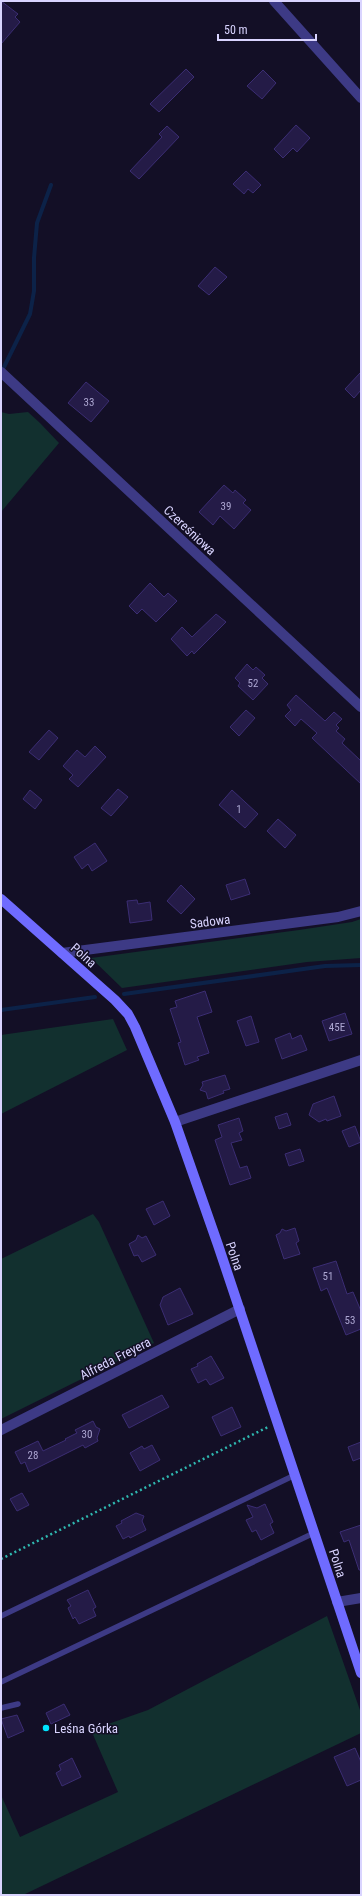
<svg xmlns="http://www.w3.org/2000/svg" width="362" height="1896" font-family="'Roboto Condensed',sans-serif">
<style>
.green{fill:#12302f}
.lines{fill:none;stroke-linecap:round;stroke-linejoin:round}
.stream{stroke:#0c2248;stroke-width:4}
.building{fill:#241b47;stroke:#3b2d73}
.path{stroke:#2fb8b0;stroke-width:2.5;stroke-dasharray:2 3;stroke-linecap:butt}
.lane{stroke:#3d3a85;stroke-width:5.5}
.street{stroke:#3d3a85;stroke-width:10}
.secondary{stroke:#6f6bff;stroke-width:10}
.poi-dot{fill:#00e5ff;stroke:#130f26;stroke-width:1.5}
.labels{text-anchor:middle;stroke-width:3;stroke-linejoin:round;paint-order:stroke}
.number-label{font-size:11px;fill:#aca6d1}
.street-label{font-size:13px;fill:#d9d4ff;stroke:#130f26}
.poi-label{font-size:13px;fill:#d9d4ff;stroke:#130f26;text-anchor:start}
</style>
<rect width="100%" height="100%" fill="#130f26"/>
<path class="green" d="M1 412 9 414 28 412 40 423 59 443 1 512Z
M361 919V958L307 962 122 988 91 958 299 930 352 922Z
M113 1019 127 1050 1 1114V1035Z
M93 1214 99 1222 154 1343 1 1419V1259Z
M327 1616 361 1713V1733L23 1895H1V1795L20 1837 118 1792 91 1730 148 1710Z"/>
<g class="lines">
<path class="stream" d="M4 367 30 314 34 291V258L37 223 51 185
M124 994 325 966 361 965
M1 1010 95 997"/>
</g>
<path class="building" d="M1 1 18 14 15 17 20 22 1 44Z
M186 69 194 77 159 112 150 104Z
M263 70 276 83 262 99 247 86Z
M296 125 310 138 297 152 293 148 283 158 274 149Z
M167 126 179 137 139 179 130 171 162 137 159 134Z
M246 171 261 185 253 193 248 189 244 194 233 184Z
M215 267 227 277 209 295 198 286Z
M361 372V390L354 398 345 389Z
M86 382 109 401 91 422 68 403Z
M224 485 233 493 235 490 246 500 243 503 251 510 234 529 220 516 213 525 199 512Z
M150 583 164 597 168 593 177 601 156 622 142 609 137 614 129 606Z
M216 614 226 622 194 654 192 651 187 656 171 639 182 627 192 637Z
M247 664 253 670 256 667 265 675 262 678 268 684 253 700 238 686 240 683 235 678Z
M296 695 325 721 334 712 342 719 336 725 339 728 336 731 345 739 342 743 361 761V784L312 738 317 733 301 719 295 726 285 716 291 710 287 705Z
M246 710 255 718 239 736 230 727Z
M49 730 58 738 39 760 29 752Z
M95 746 106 757 78 787 69 779 73 775 63 766 77 750 85 757Z
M118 789 128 797 111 816 101 808Z
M30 790 42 800 35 809 23 799Z
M232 790 258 814 245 828 219 805Z
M278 819 296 835 285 848 267 831Z
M95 843 107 861 92 871 88 864 82 869 74 857Z
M245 879 250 894 231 900 226 885Z
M181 885 195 899 181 914 167 901Z
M137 900 138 904 150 902 152 920 130 923 127 901Z
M205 991 212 1012 197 1017 209 1053 197 1057 199 1060 185 1065 178 1043 181 1042 170 1009 177 1007 175 1001Z
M345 1013 352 1034 329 1041 322 1021Z
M251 1016 259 1042 246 1046 237 1021Z
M290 1033 292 1039 301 1035 307 1050 282 1059 275 1039Z
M225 1075 230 1089 223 1091 224 1093 208 1099 206 1092 200 1090 203 1085 202 1082Z
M334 1096 341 1116 327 1121 326 1119 319 1122 309 1115 313 1104Z
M287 1113 291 1125 279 1129 275 1117Z
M239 1118 243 1131 239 1133 242 1140 231 1143 240 1168 247 1166 251 1178 230 1185 215 1140 222 1137 218 1125Z
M355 1126 361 1142 349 1147 342 1131Z
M300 1149 304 1161 289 1166 285 1154Z
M163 1201 170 1216 154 1225 146 1209Z
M295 1228 299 1241 296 1243 300 1254 284 1259 276 1235 280 1233 282 1229 286 1231Z
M138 1235 142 1238 146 1236 156 1255 142 1262 138 1255 134 1256 129 1244 136 1240Z
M336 1261 347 1294 353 1292 361 1311V1329L346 1335 327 1288 321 1291 313 1268Z
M180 1288 193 1314 168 1325 160 1305 163 1297Z
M211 1356 224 1378 210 1385 206 1379 198 1383 191 1369 198 1366 197 1364Z
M162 1395 169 1407 129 1428 122 1415Z
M232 1407 241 1427 221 1436 212 1417Z
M93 1421 96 1427 100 1429 97 1438 98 1441 85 1448 83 1445 29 1472 25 1462 21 1464 15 1452 38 1441 43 1451 66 1440 65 1439 77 1433 75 1430Z
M361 1442V1458L353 1461 348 1447Z
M152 1445 160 1460 140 1471 130 1453 142 1446 144 1449Z
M22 1493 29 1505 17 1511 10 1499Z
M265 1504 273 1522 270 1524 274 1533 261 1540 256 1530 252 1532 246 1520 253 1517 247 1505 257 1508Z
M136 1513 144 1516 142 1521 146 1530 130 1538 129 1536 123 1539 116 1526 122 1523 121 1521Z
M361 1525V1570H359L349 1540 344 1542 340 1532Z
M88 1590 96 1607 93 1609 96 1616 79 1624 75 1617 73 1619 68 1608 71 1606 67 1600Z
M64 1704 70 1715 51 1724 46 1713Z
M17 1715 24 1731 8 1738 1 1719Z
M355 1748 361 1762V1780L347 1786 334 1757Z
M72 1758 81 1777 62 1786 56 1773 61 1770 59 1765Z"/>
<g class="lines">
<path class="path" d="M1 1559 268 1427"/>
<path class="lane" d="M1 1616 295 1475
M1 1682 314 1533
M1 1708 18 1704"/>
<path class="street" d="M274 1 361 98
M1 372 361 707
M62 953 338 917 361 911
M175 1122 361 1060
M1 1430 240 1309
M337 1602 361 1598"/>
<path class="secondary" d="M1 899 115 1000 128 1014 135 1027 175 1122 218 1245 361 1673"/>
</g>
<circle class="poi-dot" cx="46" cy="1728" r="4"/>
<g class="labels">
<g class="number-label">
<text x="89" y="406">33</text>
<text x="226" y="510">39</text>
<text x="253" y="687">52</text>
<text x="239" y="813">1</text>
<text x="337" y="1031">45E</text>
<text x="328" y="1280">51</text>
<text x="350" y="1324">53</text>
<text x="87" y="1438">30</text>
<text x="33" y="1459">28</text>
</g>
<g class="street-label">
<text transform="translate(190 530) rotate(43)" y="5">Czereśniowa</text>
<text transform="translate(210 921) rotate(-7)" y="5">Sadowa</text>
<text transform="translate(84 955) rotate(42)" y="5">Polna</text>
<text transform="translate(235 1256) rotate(71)" y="5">Polna</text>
<text transform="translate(115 1358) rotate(-27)" y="5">Alfreda Freyera</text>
<text transform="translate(338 1563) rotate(72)" y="5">Polna</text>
</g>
<g class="poi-label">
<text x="54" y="1733">Leśna Górka</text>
</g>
</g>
<rect width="362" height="1896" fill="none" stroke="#d9d4ff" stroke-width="4"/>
<path d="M218 34v6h98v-6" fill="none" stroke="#d9d4ff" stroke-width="2"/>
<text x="224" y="34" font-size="12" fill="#d9d4ff" stroke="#130f26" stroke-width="3" paint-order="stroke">50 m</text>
</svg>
